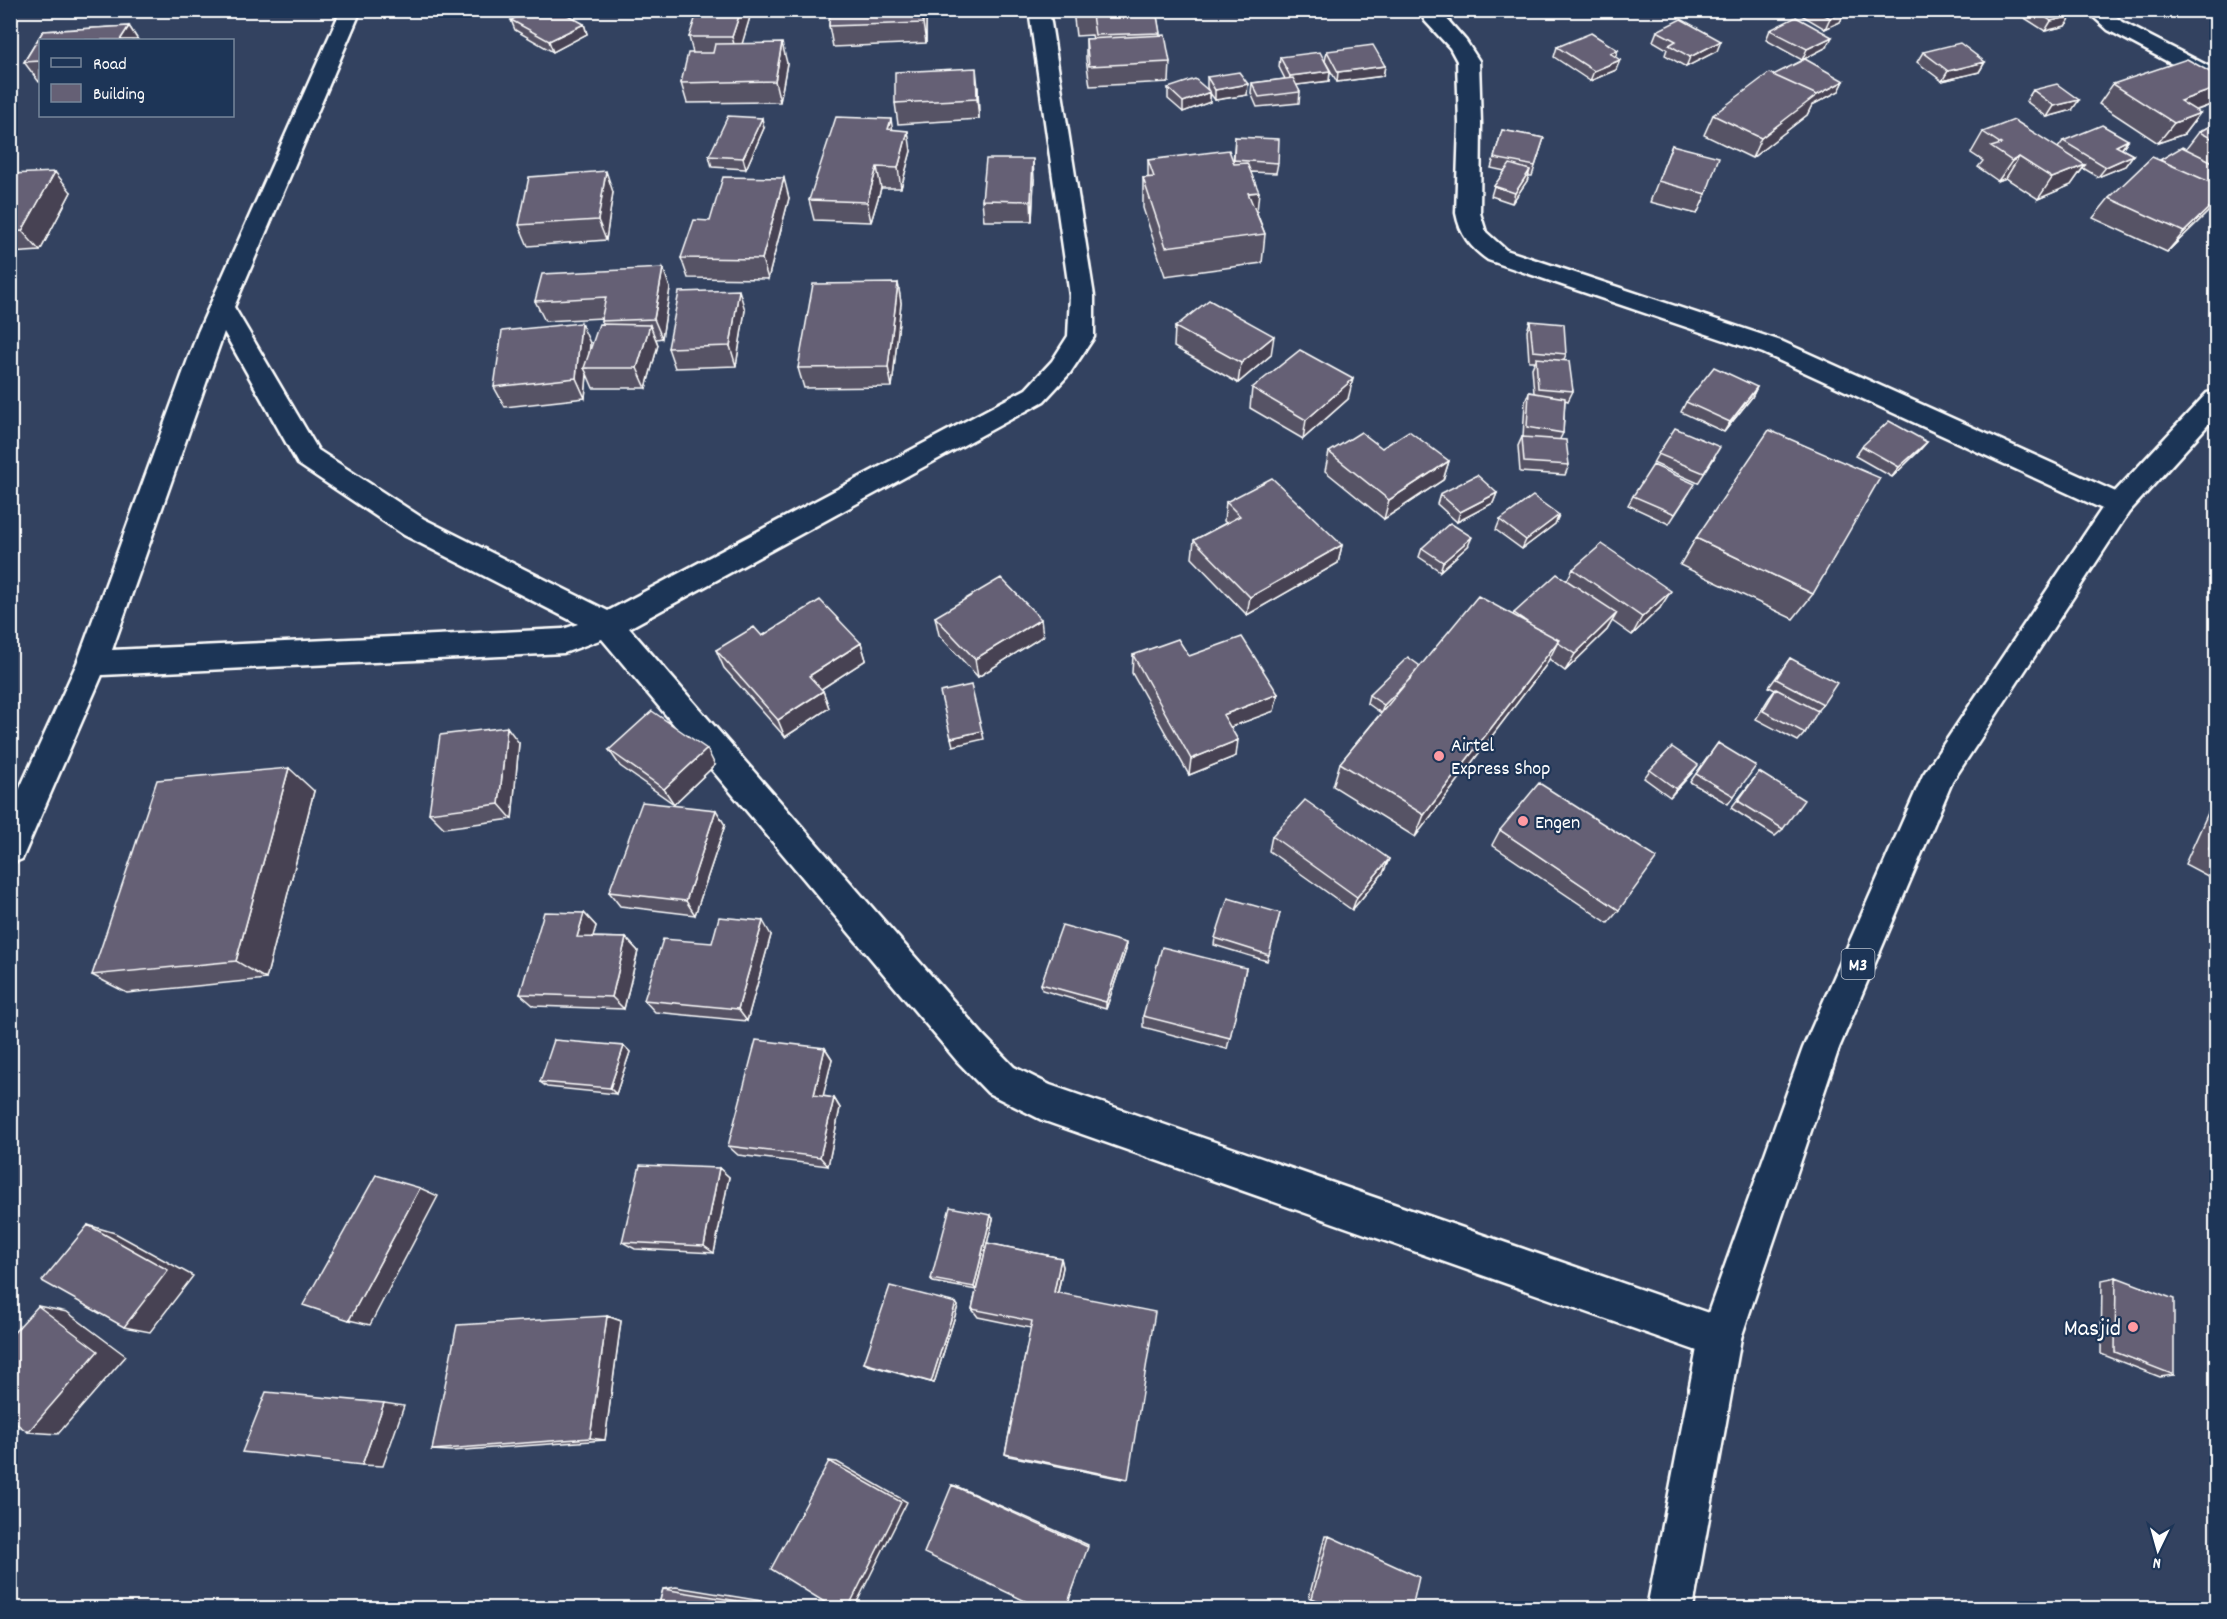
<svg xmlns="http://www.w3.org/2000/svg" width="2227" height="1619" font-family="Dekko,sans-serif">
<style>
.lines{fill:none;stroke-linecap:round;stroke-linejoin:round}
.minor-casing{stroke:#fff;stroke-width:5}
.trunk-casing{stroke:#fff;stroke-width:5}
.minor{fill:#1d3557;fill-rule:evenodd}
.trunk{fill:#1d3557;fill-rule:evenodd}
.wall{fill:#575365;stroke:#fff;stroke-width:1.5}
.shaded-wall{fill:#474352;stroke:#fff;stroke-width:1.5}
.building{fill:#656075;stroke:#fff;stroke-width:1.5}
.poi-dot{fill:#ff9aa2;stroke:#1d3557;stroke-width:2}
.labels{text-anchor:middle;stroke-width:4.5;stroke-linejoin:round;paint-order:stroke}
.shield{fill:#1d3557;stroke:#bbc2cd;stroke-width:1.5}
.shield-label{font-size:18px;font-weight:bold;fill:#fff}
.poi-label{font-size:20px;fill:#fff;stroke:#1d3557;text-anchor:start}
.near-poi-label{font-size:24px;fill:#fff;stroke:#1d3557;text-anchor:end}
</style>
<rect width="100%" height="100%" fill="#334260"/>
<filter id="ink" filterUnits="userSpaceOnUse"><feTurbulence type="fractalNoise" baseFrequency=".0167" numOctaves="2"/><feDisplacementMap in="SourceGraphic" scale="12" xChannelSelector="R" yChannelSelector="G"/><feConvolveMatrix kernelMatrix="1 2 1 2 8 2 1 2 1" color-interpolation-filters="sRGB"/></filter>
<g filter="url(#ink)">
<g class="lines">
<g class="minor-casing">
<path id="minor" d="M341 10H361L234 307 318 450 424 519 608 611 1026 389 1052 361 1068 336 1070 296 1029 10H1049L1094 296V337L1070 373 1044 401 629 628 983 1035 1014 1067 1050 1085 1720 1317 1735 1323 1741 1338 1735 1353 1720 1359 1042 1120 988 1093 957 1061 602 639 564 653 102 675 22 859 10 864V810L77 663 198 332ZM224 332 298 464 404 535 578 624 563 629 112 650Z
M1419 10H1439L1466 41 1479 61 1481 124 1480 213 1486 232 1506 250 1781 341 2129 498 2133 505 2129 512 2119 515 2109 512 1763 353 1488 260C1471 248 1460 235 1456 213L1459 124 1457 61 1450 48 1425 21Z
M2086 10H2109L2122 22 2216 70V84L2208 83 2108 30Z"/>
</g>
<g class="trunk-casing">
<path id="trunk" d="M2216 391V416L2129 512 1952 782 1839 1048 1741 1338 1693 1608H1647L1699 1338 1803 1048 1923 775 2109 498 2207 393Z"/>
</g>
<use href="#minor" class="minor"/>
<use href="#trunk" class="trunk"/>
</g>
<path class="wall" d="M752 10 742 43 787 63 780 102 687 103 681 83 693 53 689 37Z
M830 10H924L926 22V43L833 47 829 26Z
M1073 10H1156L1160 35 1170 62 1169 82 1090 86 1086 59V39H1093L1092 35 1076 36Z
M1288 10H1338L1291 16Z
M1793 10H1842L1845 12 1840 22 1825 29Z
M2028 10H2064L2072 16 2065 26 2045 31 2023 17Z
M511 20 584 24 587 34 553 52 515 30Z
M129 26 138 40H40V82H39L24 62 43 31Z
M1770 30 1827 47 1802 60 1766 40Z
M1657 31 1717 51 1686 67 1665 55 1667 49 1653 41Z
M1557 47 1615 57 1616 70 1590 81 1554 57Z
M1327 51 1385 66 1383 76 1337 82 1325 61Z
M1923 52 1985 62 1979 72 1942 81 1917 62Z
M1280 57 1330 71 1329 81 1296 85 1300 92 1299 103 1257 107 1251 93 1252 83 1285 79 1279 67Z
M1773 75 1844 81 1839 91 1812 105 1807 115 1752 158 1704 135 1713 115Z
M1207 77 1247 95 1215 100 1210 93V102L1183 112 1168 99V88L1208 90 1207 87Z
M2113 84 2213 104 2195 111 2200 113 2184 134 2158 143 2099 104Z
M978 88 979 119 898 124 895 103Z
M2033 90 2072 110 2047 117 2026 101Z
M2217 122V182L2214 184 2210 210 2167 252 2093 218 2109 198 2160 160 2186 149 2199 132Z
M764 128 746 169 712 167 709 156Z
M893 130 911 151 901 188H881L871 222 814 220 809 200Z
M1502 130 1544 138 1532 176H1529L1527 181 1512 203 1491 196 1494 186 1505 171 1491 168Z
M1983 132 2058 148 2063 141 2128 140 2122 149 2133 155 2125 166 2098 177 2083 168 2071 185 2038 199 2006 178 1998 181 1978 167 1983 161 1971 153Z
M1235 137 1278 163 1276 173 1251 172 1257 213 1265 234 1262 263 1165 276 1143 208V178H1148V160L1233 163Z
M1672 145 1706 194 1697 214 1650 202Z
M10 174 71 192 40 251 10 253Z
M1034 179 1032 221H984L982 200Z
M613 192 606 240 528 246 519 225Z
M789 198 768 279 688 278 681 258 710 221Z
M663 268 670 288 662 338 656 339 658 345 646 388H593L587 374 585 398 505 407 494 387 590 343 589 354 603 324 601 321 602 318 545 321 535 301Z
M898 283 901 303 892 387 804 388 798 368Z
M745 310 736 366 675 368 668 348Z
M1530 321 1566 354 1564 360 1573 391 1568 401 1565 400 1563 433 1560 439 1569 465 1565 475 1520 472 1518 446 1522 437H1523L1525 402 1529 392 1534 393 1532 368 1535 361H1529L1527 331Z
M1175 327 1271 355 1238 383 1174 347Z
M1757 387 1752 397 1724 432 1681 412 1686 402Z
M1252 388 1348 399 1303 439 1250 408Z
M1927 442 1919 451 1892 477 1855 456 1862 446Z
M1329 452 1449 461 1443 480 1384 519 1325 471Z
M1658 454 1715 457 1698 483 1653 463Z
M1497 493 1493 503 1457 522 1437 504 1440 494Z
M1689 493 1669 524 1628 505 1633 496Z
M1226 502 1342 545 1338 563 1247 615 1192 558 1194 540 1226 523 1224 521Z
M1559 515 1555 524 1522 549 1496 530 1500 520Z
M1696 538 1813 594 1793 619 1680 565Z
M1468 546 1440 571 1419 557 1422 548Z
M1573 569 1660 608 1632 635 1612 621 1607 630 1565 671 1549 659 1546 665 1415 837 1333 786 1340 763 1384 709 1381 713 1367 703 1369 695 1420 666 1513 615 1514 613 1567 580Z
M935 617 1043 636 978 677 939 635Z
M762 636 861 643 866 660 821 689 823 691 829 708 785 737 724 668 716 650Z
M1133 655 1189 656 1278 694 1274 711 1230 727 1236 756 1189 775 1132 673Z
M1790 658 1823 704 1817 711 1805 733 1798 741 1756 719 1769 698 1775 690 1769 687Z
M519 743 512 819 444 828 429 813Z
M1718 743 1734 796 1728 804 1690 782Z
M609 750 715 765 674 804 620 766Z
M1650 770 1692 773 1670 797 1644 778Z
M1759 772 1783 829 1775 836 1731 808Z
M314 791 266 979 127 993 92 975Z
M2217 793V881L2185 864Z
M725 825 695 915 620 906 609 892Z
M1500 830 1619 910 1608 923 1492 845Z
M1272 836 1389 859 1383 873 1352 910 1269 851Z
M584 913 596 926 593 937 626 938 638 951 624 1009 534 1006 520 994Z
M1280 913 1267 961 1214 945 1215 938Z
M771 935 747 1021 655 1012 644 1000 712 943Z
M1126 950 1106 1009 1042 990 1041 984Z
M1246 968 1227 1049 1143 1027V1016Z
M624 1046 630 1052 616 1094 547 1087 540 1082Z
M825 1048 832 1059 823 1096 834 1098 840 1108 828 1166 738 1155 728 1146Z
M719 1168 729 1177 714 1253 635 1249 622 1242Z
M993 1219 987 1243 1061 1258 1063 1267 1058 1293 1128 1479 1127 1480 1009 1456 1005 1454 1031 1328 978 1317 972 1309 986 1248 976 1290 933 1282 931 1279Z
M2116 1277 2174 1375 2160 1377 2101 1354 2102 1280Z
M956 1303 958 1306 934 1383 868 1365 864 1363Z
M607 1316 621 1321 605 1440 451 1451 432 1450Z
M1325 1536H1329L1335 1608 1309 1597Z
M676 1587 792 1606V1608H658L663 1589Z"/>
<path class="shaded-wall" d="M741 10H752L738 58 732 37Z
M923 10H924L926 22V43L923 23Z
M1845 12 1840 22 1825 29 1830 18Z
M2072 16 2065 26 2045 31 2051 21Z
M584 24 587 34 553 52 549 41Z
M129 26 138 40H120Z
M1832 37 1827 47 1802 60 1807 49Z
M1721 41 1717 51 1686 67 1690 57Z
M782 43 787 63 780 102 775 81Z
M1618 50 1614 60 1610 53Z
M1620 60 1616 70 1590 81 1594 71Z
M1985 62 1979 72 1942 81 1948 71Z
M1385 66 1383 76 1337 82 1338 72Z
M976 68 978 88 979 119 977 99Z
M1330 71 1329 81 1289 86 1290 76Z
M1844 81 1839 91 1812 105 1807 115 1752 158 1761 138 1811 98Z
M1248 84 1247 95 1215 100V90Z
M2217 88V100L2213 104 2169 120 2180 101Z
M1210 92V102L1183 112V102Z
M2079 100 2072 110 2047 117 2054 106Z
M2200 113 2184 134 2158 143 2174 123Z
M762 118 764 128 746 169 743 158Z
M891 119 894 139 888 129Z
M908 131 911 151 901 188 898 168Z
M2128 140 2120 151 2116 146Z
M2133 155 2125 166 2098 177 2106 167Z
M2019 157 2006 178 1998 181 2012 161Z
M1033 159 1034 179 1032 221 1031 201Z
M2085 165 2071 185 2038 199 2052 178Z
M877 167 881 188 871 222 867 202Z
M1530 170 1527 181 1512 203 1515 193Z
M606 171 613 192 606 240 598 220Z
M55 172 71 192 40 251 22 231Z
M2217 177V182L2195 196 2203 186Z
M784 178 789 198 768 279 762 259Z
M1259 192 1256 221 1248 193Z
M2217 200V202L2210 210 2167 252 2184 232Z
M663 268 670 288 662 338 654 319Z
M898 283 901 303 892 387 888 367Z
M739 290 745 310 736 366 730 346Z
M581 323 590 343 588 368H584L587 374 585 398 576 378Z
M650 325 658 345 646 388 637 368Z
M1274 336 1271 355 1238 383 1241 363Z
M1353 379 1348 399 1303 439 1306 420Z
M1757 387 1752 397 1724 432 1730 422Z
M1927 442 1919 451 1892 477 1899 467Z
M1449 461 1443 480 1384 519 1389 500Z
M1497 493 1493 503 1457 522 1460 512Z
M1559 515 1555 524 1522 549 1526 540Z
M1472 537 1468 546 1440 571 1443 562Z
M1342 545 1338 563 1247 615 1250 597Z
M1671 591 1660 608 1632 635 1642 617Z
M1617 613 1607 630 1565 671 1575 654Z
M1041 619 1043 636 978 677 975 659Z
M1559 640 1546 665 1415 837 1424 815Z
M861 643 866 660 815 693 809 676Z
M1422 667 1419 675 1381 713 1384 705Z
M823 691 829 708 785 737 778 720Z
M1278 694 1274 711 1220 731 1223 715Z
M507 727 519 743 512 819 499 804Z
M982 731 984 739 953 746 951 738Z
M1238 740 1236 756 1189 775 1191 759Z
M707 749 715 765 674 804 664 789Z
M1698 765 1692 773 1670 797 1676 789Z
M289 768 314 791 266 979 236 961Z
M716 810 725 825 695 915 686 901Z
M1389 859 1383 873 1352 910 1357 897Z
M584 913 596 926 589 950 577 937Z
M763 921 771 935 747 1021 738 1009Z
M626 938 638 951 624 1009 612 997Z
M1126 943V950L1106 1009V1002Z
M624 1046 630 1052 616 1094 610 1088Z
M825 1048 832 1059 821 1105 814 1095Z
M834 1098 840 1108 828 1166 820 1157Z
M719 1168 729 1177 714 1253 704 1246Z
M420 1188 438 1196 370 1325 349 1320Z
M991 1215 993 1219 976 1290 974 1287Z
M88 1225 115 1233 193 1276 150 1332 124 1327Z
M1061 1258 1063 1267 1056 1300 1054 1292Z
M956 1303 958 1306 934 1383 931 1382Z
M38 1306 67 1312 126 1356 58 1434 28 1432Z
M607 1316 621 1321 605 1440 590 1438Z
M384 1403 404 1406 383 1466 362 1465Z
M10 1449 16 1450 10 1461Z
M829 1461 837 1462 907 1502 854 1608H848Z
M952 1485 956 1486 1088 1545 1066 1608Z
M792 1606V1608H783Z"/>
<path class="building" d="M530 10H559L584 24 549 41 511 20Z
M698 10H741L732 37H689Z
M830 10H923V23L829 26Z
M1075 10H1156L1160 33 1095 35 1092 15H1076Z
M1816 10H1842L1845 12 1830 18Z
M2035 10H2064L2072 16 2051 21Z
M1796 17 1832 37 1807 49 1770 30Z
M1681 19 1721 41 1690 57 1669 45 1676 41 1657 31Z
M129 26 120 40H40V61L24 62 43 31Z
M1591 33 1618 50 1610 53 1620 60 1594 71 1557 47Z
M1165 35 1170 62 1089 66 1086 39Z
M782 43 775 81 681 83 688 53H713L715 44Z
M1960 43 1985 62 1948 71 1923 52Z
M1373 45 1385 66 1338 72 1327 51Z
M1320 52 1330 71 1290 76 1280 57Z
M1805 59 1844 81 1817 95 1773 75Z
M2187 59 2217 76V88L2180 101 2200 113 2174 123 2113 84Z
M976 68 977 99 895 103V72Z
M1239 72 1248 84 1215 90 1207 77Z
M1769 73 1817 95 1761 138 1713 115Z
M1293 78 1300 92 1259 97 1252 83Z
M1195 79 1210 92 1183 102 1168 88Z
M2057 84 2079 100 2054 106 2033 90Z
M728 116 762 118 743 158 709 156Z
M836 117 891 119 888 129 908 131 898 168 877 167 867 202 809 200Z
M2014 120 2085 165 2052 178 2019 157 2012 161 1991 147 2001 144 1983 132Z
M2217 122V141L2199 132Z
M2102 125 2128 140 2116 146 2133 155 2106 167 2063 141Z
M1502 130 1544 138 1535 166 1494 158Z
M1235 137 1279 139 1278 163 1234 160Z
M1672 145 1719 157 1706 194 1658 181Z
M2182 147 2217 164V177L2209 182 2160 160Z
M1229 150 1234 164 1247 163 1259 192 1248 193 1265 234 1166 247 1143 178 1154 177 1148 160Z
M2152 157 2217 185V200L2184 232 2109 198Z
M986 159H1033L1031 201 982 200Z
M1510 164 1530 170 1515 193 1494 186Z
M606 171 598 220 519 225 529 177Z
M55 172 22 231 10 232V174Z
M723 177 784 178 762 259 681 258 694 220 710 221Z
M663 268 654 319 601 321 606 297 535 301 542 274Z
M898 283 888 367 798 368 813 284Z
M739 290 730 346 668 348 679 292Z
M1209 300 1274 336 1241 363 1175 327Z
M1530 321 1564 324 1566 354 1533 351Z
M581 323 576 378 494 387 502 331Z
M599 324 650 325 637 368H584Z
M1300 350 1353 379 1306 420 1252 388Z
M1536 358 1569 361 1573 391 1538 388Z
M1714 367 1757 387 1730 422 1686 402Z
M1529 392 1565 398 1563 433 1527 427Z
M1889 421 1927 442 1899 467 1862 446Z
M1675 428 1720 447 1704 473 1658 454Z
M1769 430 1880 478 1813 594 1696 538Z
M1409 431 1449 461 1389 500 1329 452 1361 432 1382 448Z
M1522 437 1566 440 1569 465 1524 462Z
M1653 465 1695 484 1675 514 1633 496Z
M1477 475 1497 493 1460 512 1440 494Z
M1272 478 1342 545 1250 597 1194 540 1240 516 1226 502Z
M1533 496 1559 515 1526 540 1500 520Z
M1450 523 1472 537 1443 562 1422 548Z
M1602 544 1671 591 1642 617 1573 569Z
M1557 574 1617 613 1575 654 1557 642 1559 640 1533 626 1514 613Z
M1001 578 1041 619 975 659 935 617Z
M1478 596 1559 640 1424 815 1340 763Z
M820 600 861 643 809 676 823 691 778 720 716 650 754 627 762 636Z
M1242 637 1278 694 1223 715 1238 740 1191 759 1133 655 1178 639 1189 656Z
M1408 657 1420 666 1410 679 1384 705 1369 695Z
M1790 658 1837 683 1823 704 1776 679Z
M971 685 982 731 951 738 940 692Z
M1776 689 1818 711 1805 733 1763 711Z
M652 711 707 749 664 789 609 750Z
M507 727 499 804 429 813 440 735Z
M1718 743 1756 766 1734 796 1696 774Z
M1672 747 1698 765 1676 789 1650 770Z
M289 768 236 961 92 975 157 780Z
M1759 772 1804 800 1783 829 1738 801Z
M1539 783 1657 858 1619 910 1500 830Z
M1305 800 1389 859 1357 897 1272 836Z
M642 802 716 810 686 901 609 892Z
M2217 832V853L2209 849Z
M1228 898 1280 913 1269 955 1215 938Z
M544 912 584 913 577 937 626 938 612 997 520 994Z
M719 917 763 921 738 1009 644 1000 663 939 712 943Z
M1062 925 1126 943 1106 1002 1041 984Z
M1162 947 1246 968 1230 1038 1143 1016Z
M554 1040 624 1046 610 1088 540 1082Z
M756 1040 825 1048 814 1095 834 1098 820 1157 728 1146Z
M640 1165 719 1168 704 1246 622 1242Z
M376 1175 420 1188 349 1320 303 1305Z
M950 1207 991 1215 974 1287 931 1279Z
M88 1225 168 1270 124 1327 42 1281Z
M987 1243 1061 1258 1054 1292 1155 1312 1128 1479 1005 1454 1032 1321 972 1309Z
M2116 1277 2174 1299V1375L2115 1352Z
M890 1286 956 1303 931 1382 864 1363Z
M38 1306 98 1351 28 1432 10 1419V1337Z
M607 1316 590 1438 432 1450 457 1325Z
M266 1392 384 1403 362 1465 242 1452Z
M829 1461 901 1502 848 1608H834L771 1569Z
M952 1485 1088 1547 1066 1608H1040L924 1553Z
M1329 1536 1419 1577 1412 1608H1335L1312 1598Z
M663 1589 782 1608H658Z"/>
</g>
<g class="poi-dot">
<circle cx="1439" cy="756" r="6"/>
<circle cx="1523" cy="821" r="6"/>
<circle cx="2133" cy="1327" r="6"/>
</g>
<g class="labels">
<rect class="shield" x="1841.5" y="949" width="33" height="30" rx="4.5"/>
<g class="shield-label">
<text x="1858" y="970">M3</text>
</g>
<g class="poi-label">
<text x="1451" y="751">Airtel<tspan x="1451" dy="23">Express Shop</tspan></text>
<text x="1535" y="828">Engen</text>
</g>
<g class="near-poi-label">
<text x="2121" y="1335">Masjid</text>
</g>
</g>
<rect width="2227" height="1619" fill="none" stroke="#1d3557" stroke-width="36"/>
<rect x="18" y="18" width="2191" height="1583" fill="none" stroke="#fff" stroke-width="2" filter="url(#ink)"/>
<rect x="39" y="39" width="195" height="78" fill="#1d3557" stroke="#77869a" stroke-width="1.5"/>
<rect x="51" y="58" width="30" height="9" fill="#1d3557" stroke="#77869a" stroke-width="1.5"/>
<text x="93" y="69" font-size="18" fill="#ffffff">Road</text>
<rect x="51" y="84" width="30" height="18" fill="#656075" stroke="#77869a" stroke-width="1.5"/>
<text x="93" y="99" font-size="18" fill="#ffffff">Building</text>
<g transform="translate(2158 1550) rotate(185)" stroke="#1d3557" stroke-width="4.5" paint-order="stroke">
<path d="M0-4.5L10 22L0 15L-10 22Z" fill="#ffffff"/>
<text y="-9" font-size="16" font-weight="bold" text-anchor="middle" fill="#ffffff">N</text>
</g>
</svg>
